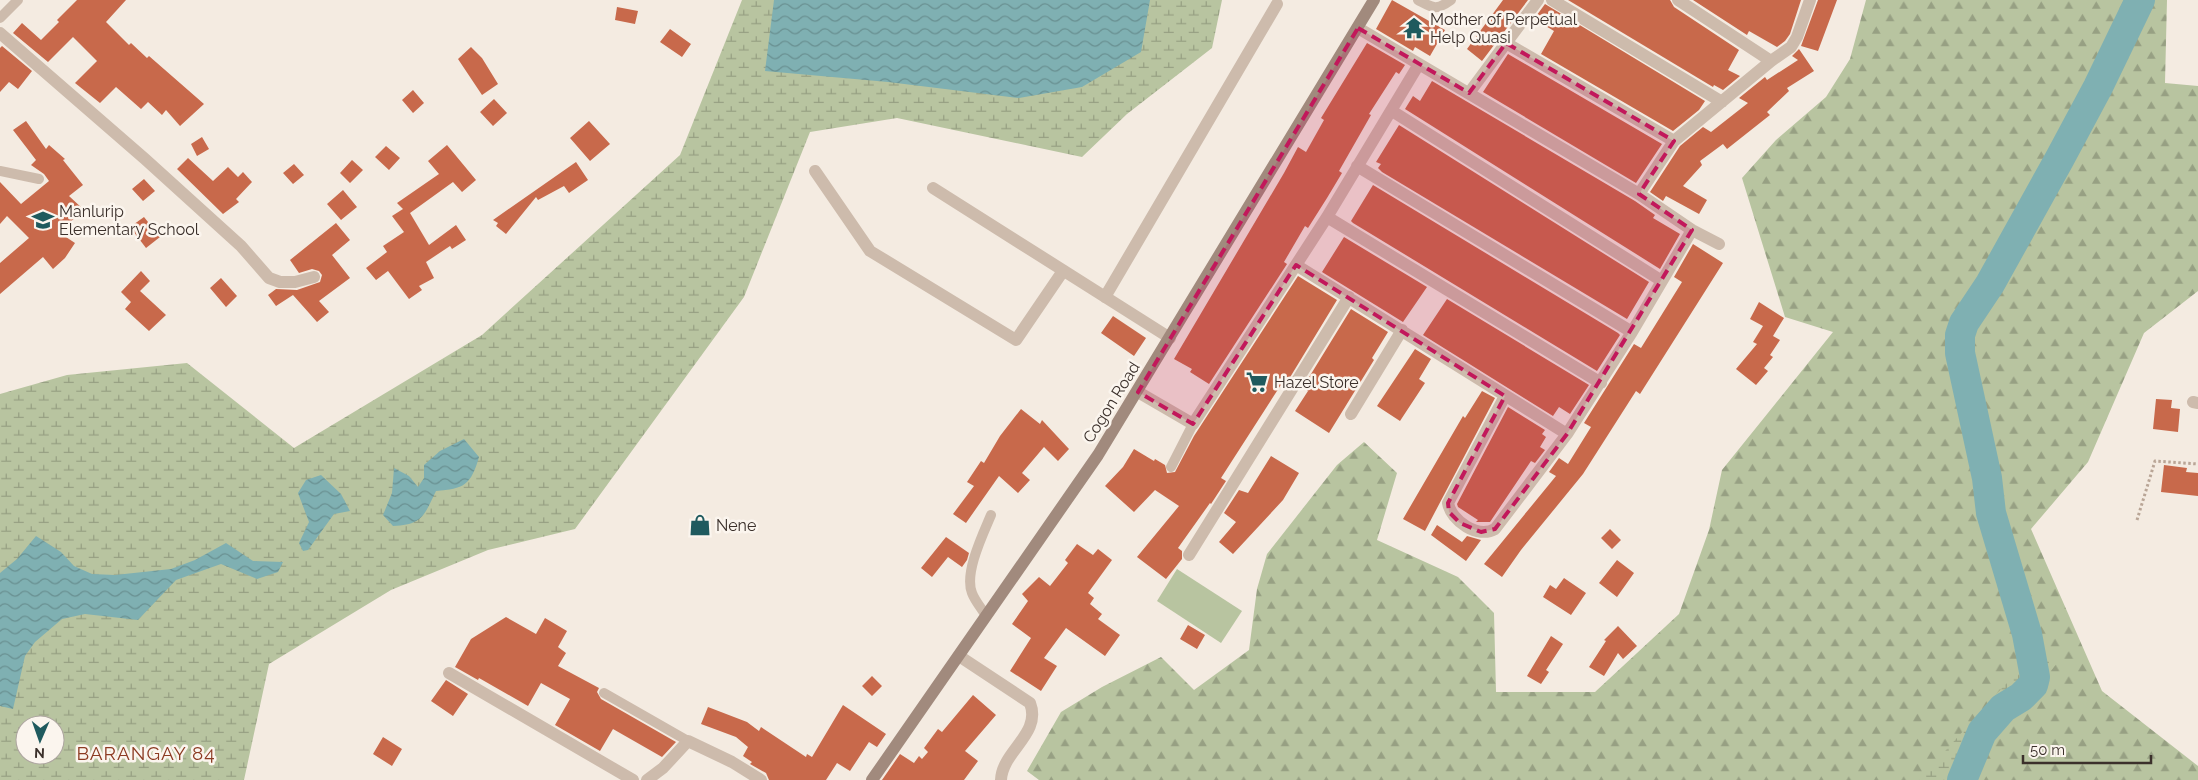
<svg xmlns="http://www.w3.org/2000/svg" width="2198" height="780" font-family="Raleway,sans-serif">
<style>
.green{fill:#b8c4a0}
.forest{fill:url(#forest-firs)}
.wetland{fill:url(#wetland-marsh);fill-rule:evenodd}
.water{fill:url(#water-waves)}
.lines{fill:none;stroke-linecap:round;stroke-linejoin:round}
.river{stroke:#7fb0b2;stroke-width:30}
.building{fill:#c8694b}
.path{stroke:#b9a596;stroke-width:3;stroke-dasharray:2.5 2.5;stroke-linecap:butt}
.lane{stroke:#cdbbac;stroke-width:10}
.street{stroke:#cdbbac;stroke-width:12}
.secondary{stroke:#a18a7d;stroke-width:12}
.marked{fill:#c2185b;fill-opacity:0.2;stroke:#c2185b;stroke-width:4;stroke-dasharray:10 6;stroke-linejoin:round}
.labels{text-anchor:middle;stroke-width:5;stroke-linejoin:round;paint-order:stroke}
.poi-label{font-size:16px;fill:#3b302b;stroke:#fbf5ee;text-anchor:start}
.street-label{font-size:16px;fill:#3b302b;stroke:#fbf5ee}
.quarter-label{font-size:19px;letter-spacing:1px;fill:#8c3b22;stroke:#fbf5ee}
</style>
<defs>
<pattern id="forest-firs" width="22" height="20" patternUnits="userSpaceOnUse" patternTransform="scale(1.25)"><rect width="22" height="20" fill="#b8c4a0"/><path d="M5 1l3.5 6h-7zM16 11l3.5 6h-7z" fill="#97a083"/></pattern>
<pattern id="wetland-marsh" width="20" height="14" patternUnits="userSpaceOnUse" patternTransform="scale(1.25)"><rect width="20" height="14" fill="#b8c4a0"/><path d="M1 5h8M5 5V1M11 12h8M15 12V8" fill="none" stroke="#97a083"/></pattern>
<pattern id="water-waves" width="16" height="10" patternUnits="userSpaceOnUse" patternTransform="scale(1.25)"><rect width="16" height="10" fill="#7fb0b2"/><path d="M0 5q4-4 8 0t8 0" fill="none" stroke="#699091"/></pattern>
</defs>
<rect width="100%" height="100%" fill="#f4ebe1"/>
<path class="green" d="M1177 569 1242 611 1221 643 1157 601Z"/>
<path class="forest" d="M1866 0H2167L2165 83 2198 86V291L2144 333 2088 462 2031 529 2102 691 2198 766V780H1039L1027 771 1061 712 1102 687 1161 657 1194 690 1249 650 1257 589 1267 554 1337 465 1364 442 1397 473 1377 540 1458 577 1494 613 1496 692H1595L1679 614 1709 530 1722 470 1833 332 1785 317 1742 178 1776 140 1826 97 1850 59Z"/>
<path class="wetland" d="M742 0H1222L1212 48 1127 114 1082 157 897 118 810 132 744 297 575 529 488 550 391 590 269 664 244 780H0V394L67 375 187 363 294 448 482 335 680 155ZM25 725H55V755H25Z
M2039 647 2058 662 1963 780H1919Z"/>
<path class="water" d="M774 0H1150L1141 52 1082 87 1019 98 888 82 765 71Z
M464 439 479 457C471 485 464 489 436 491 424 516 422 525 393 526L383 515 392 493 394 468 409 476 418 487 424 478V465L440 451Z
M321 475 341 494 350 511 334 514 308 550 303 551 299 543 309 522 298 493 306 480Z
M36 536 61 552 74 566 92 574 115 575 171 569 195 560 226 543 253 561 283 562 278 572 257 579 221 564 176 580 138 620 85 614 62 619 35 642 25 656 13 709 0 706V573L17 559Z"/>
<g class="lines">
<path class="river" d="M1962 780 1982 732 2003 708 2021 697 2033 685 2035 677 2027 634 1991 513 1987 478 1960 353V335L1964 323 1990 284 2060 158 2098 87 2140 0"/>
</g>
<path class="building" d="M77 0H126L106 22 129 45 131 43 147 58 149 56 204 104 180 126 166 110 162 115 148 102 141 109 116 87 100 103 75 83 97 61 73 37 48 62 13 33 22 23 41 40 59 22 57 20Z
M1392 0 1445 30 1430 56 1415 47 1413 51 1376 29Z
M1503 0H1528L1482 61 1467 49Z
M1568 0H1670L1674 7 1739 50 1728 70 1740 76 1723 90 1714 85 1713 87Z
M1693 0H1801L1790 34 1785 41 1777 47 1749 31 1747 35Z
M1818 0H1837L1818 51 1801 46Z
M1545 4 1705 101 1699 110 1673 131 1541 54 1554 31 1534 19Z
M617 7 638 11 635 24 615 20Z
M670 29 691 44 682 57 660 42Z
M1367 43 1405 65 1399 74 1396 72 1369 114 1371 115 1339 171 1342 173 1327 198 1308 228 1305 226 1284 262 1287 264 1209 384 1190 372 1192 369 1174 359 1284 173 1298 147 1306 152 1324 120 1321 118Z
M2 46 32 71 18 89 9 82 0 92V48Z
M471 47 482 58 498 84 482 95 458 59Z
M1799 49 1814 71 1787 88 1789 91 1767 112 1770 115 1727 149 1723 144 1700 161 1702 165 1683 186 1707 200 1699 214 1666 196 1663 201 1650 192 1680 146 1703 127 1711 132 1748 103 1739 98 1765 77 1767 80 1798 60 1792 56Z
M1508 54 1662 144 1636 183 1483 92Z
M1432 81 1635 201 1655 215 1653 218 1680 234 1660 269 1405 109 1413 96 1420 101Z
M413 90 424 103 413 113 402 100Z
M494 99 507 113 493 126 480 112Z
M26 121 46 149 49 145 65 159 63 160 83 185 69 196 83 209 60 233 75 243 65 258 53 269 43 257 0 294V263L29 238 7 216 0 224V182L21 204 49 181 44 174 31 165 36 160 13 130Z
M589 121 610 144 590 161 570 138Z
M1399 125 1649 282 1627 319 1382 172 1378 168 1381 164 1376 162Z
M202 137 209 149 197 156 191 144Z
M447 145 476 180 462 192 453 182 410 213 429 245 456 225 466 240 452 249 450 246 426 262 434 278 419 286 422 290 409 299 388 271 376 280 366 268 387 252 383 246 404 232 392 216 403 209 397 203 439 174 428 161Z
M386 146 400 158 389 170 375 157Z
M188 158 213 181 228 167 238 177 243 172 252 182 236 199 239 202 223 214 177 169Z
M352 160 363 170 350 183 340 173Z
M576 162 588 180 569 193 564 186 538 200 536 197 506 234 496 226 498 223 493 220Z
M294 164 304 175 293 184 283 173Z
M144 179 155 191 143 201 132 189Z
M1373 185 1618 333 1620 335 1597 371 1353 223 1351 221Z
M343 190 357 207 341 220 327 204Z
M144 217 160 237 146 248 130 227Z
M336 223 350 240 332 255 350 278 319 301 329 312 317 322 293 295 276 306 268 295 276 289 297 290 320 282 322 275 319 271 312 269 299 273 290 260Z
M1344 237 1427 287 1403 322 1322 272Z
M1693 244 1723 263 1640 394 1636 391 1583 474 1521 550 1502 577 1484 564 1556 476 1549 472 1559 458 1568 464 1591 427 1584 423 1634 344 1641 348 1682 282 1674 277Z
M141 271 150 281 140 291 166 315 149 331 125 309 131 302 121 292Z
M1298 276 1337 300 1289 379 1286 377 1221 478 1226 481 1211 504 1210 503 1178 548 1182 551V559L1166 579 1137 557 1179 506 1155 490 1134 512 1105 486 1123 467 1134 449 1154 461 1155 459 1165 465 1167 473 1175 472 1194 436Z
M221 278 237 296 226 307 210 288Z
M1447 299 1589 385 1570 414 1559 407 1553 416 1423 335Z
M1759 302 1784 318 1773 336 1780 340 1770 355 1773 357 1764 368 1768 371 1756 385 1736 369 1757 344 1753 342 1763 326 1750 319Z
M1351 309 1388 332 1372 358 1374 360 1329 433 1295 411 1308 391 1303 387Z
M1113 316 1146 338 1134 356 1101 333Z
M1415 349 1431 359 1419 379 1425 383 1400 421 1377 406Z
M1482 391 1495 398 1425 531 1403 519 1463 416 1465 418Z
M2156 399 2172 400 2171 408 2180 409 2178 432 2153 429Z
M1508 407 1545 430 1542 434 1546 437 1540 447 1545 450 1535 463 1531 461 1490 522H1476L1478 520 1458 507 1457 504Z
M1021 409 1040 424 1042 420 1069 449 1058 461 1044 447 1022 473 1030 480 1018 493 999 476 966 523 953 514 974 486 967 482 981 461 984 463 1000 436Z
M1271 456 1299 473 1283 500 1233 554 1219 542 1236 522 1224 513 1239 490 1248 493Z
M2164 465 2187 468 2186 472 2198 473V496L2161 492Z
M1437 525 1462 542 1467 536 1481 540 1466 561 1431 535Z
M1610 529 1621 540 1612 549 1601 538Z
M946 537 969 553 967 560 962 567 948 557 932 577 921 568Z
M1077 544 1093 555 1098 549 1112 560 1088 593 1094 598 1090 604 1102 614 1098 619 1120 635 1105 656 1066 628 1044 658 1057 666 1041 691 1010 671 1031 638 1012 624 1028 601 1022 594 1039 577 1050 586 1068 563 1065 560Z
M1617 560 1634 573 1617 597 1599 583Z
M1564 578 1586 593 1571 615 1543 597 1550 585 1556 589Z
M506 617 536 634 545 618 567 631 558 647 566 653 558 666 599 688 597 692 601 699 676 742 662 757 613 729 600 751 555 725 570 699 541 683 528 706 479 678 478 680 455 667 471 639Z
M1188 625 1205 635 1197 649 1180 639Z
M1618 626 1637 646 1623 659 1618 653 1604 676 1589 667 1606 641 1604 640Z
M1551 636 1563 644 1546 670 1549 672 1541 684 1527 676Z
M872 676 882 686 872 696 862 686Z
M446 680 468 694 453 716 431 701Z
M973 695 996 715 965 751 978 761 964 780H882L900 754 914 763 919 756 922 759 928 752 924 748 938 729 942 732Z
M843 705 886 734 877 747 869 742 850 771 837 763 826 780H769L766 773 750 764 752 762 743 756 748 747 736 737 701 724 708 707 747 722 759 731 761 727 806 757 807 754 812 757Z
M383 737 402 749 392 766 373 754Z"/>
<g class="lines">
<path class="path" d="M2137 520 2155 461 2198 464"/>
<path class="lane" d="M1418 0C1433 8 1436 11 1451 0
M0 18 18 0
M0 171 39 179
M1171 467 1193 424
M986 616C982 609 975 601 972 593 964 573 983 534 991 515
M604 693 688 741"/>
<path class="street" d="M1552 0 1722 102
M1678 0 1771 61
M1358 28 1639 194 1692 230 1719 244
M0 33 145 159 241 246 269 278 280 282H295L314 277
M1506 43 1674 141
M1469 93 1538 0
M1392 111 1662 281
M1357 166 1632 332
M815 171 870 251 1016 340 1063 271
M933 188 1170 338
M1639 194 1674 141 1771 61 1791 47 1797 37 1810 0
M1327 217 1601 383
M1296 265 1567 434
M1105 297 1277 4
M1138 392 1193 424 1327 217 1419 64
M1505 396 1448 503C1451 521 1478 539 1495 529L1567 434 1632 332 1692 230
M2193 402 2198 403
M1351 414 1402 330
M1189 555 1349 297
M959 656 1030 703C1042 734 1002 751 1001 780
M449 673 633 780
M647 780 663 768 688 741 732 762 761 780"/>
<path class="secondary" d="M872 780 1098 455 1374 0"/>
</g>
<path class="marked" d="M1358 28 1469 93 1506 43 1674 141 1639 194 1692 230 1567 434 1495 529 1481 532 1460 523 1449 512 1448 503 1505 396 1296 265 1193 424 1138 392Z"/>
<defs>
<g id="temple-bare" transform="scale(1.725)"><path d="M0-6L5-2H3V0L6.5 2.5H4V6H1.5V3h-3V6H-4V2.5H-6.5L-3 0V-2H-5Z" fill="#1f5a5e" stroke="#fbf5ee" stroke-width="2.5" paint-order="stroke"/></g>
<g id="school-bare" transform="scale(1.725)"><path d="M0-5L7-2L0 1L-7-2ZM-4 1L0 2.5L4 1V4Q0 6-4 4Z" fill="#1f5a5e" stroke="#fbf5ee" stroke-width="2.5" paint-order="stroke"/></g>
<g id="supermarket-bare" transform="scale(1.725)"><path d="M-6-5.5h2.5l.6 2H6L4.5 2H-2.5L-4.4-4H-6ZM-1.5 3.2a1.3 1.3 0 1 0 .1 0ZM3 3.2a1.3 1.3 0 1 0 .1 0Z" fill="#1f5a5e" stroke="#fbf5ee" stroke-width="2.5" paint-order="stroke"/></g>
<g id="shop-bare" transform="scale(1.725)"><path d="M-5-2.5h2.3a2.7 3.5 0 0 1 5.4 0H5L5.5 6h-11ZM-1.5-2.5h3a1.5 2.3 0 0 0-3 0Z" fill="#1f5a5e" stroke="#fbf5ee" stroke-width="2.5" paint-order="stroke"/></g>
</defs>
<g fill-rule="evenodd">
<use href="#temple-bare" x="1414" y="28"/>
<use href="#school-bare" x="43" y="220"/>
<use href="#supermarket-bare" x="1257" y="382"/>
<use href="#shop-bare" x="700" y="525"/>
</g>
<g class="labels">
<g class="poi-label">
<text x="1430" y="25">Mother of Perpetual<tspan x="1430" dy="18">Help Quasi</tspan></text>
<text x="59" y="217">Manlurip<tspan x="59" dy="18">Elementary School</tspan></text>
<text x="1274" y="388">Hazel Store</text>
<text x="716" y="531">Nene</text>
</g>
<g class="street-label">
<text transform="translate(1111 402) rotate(-58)" y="6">Cogon Road</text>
</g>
<g class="quarter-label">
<text x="146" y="760">BARANGAY 84</text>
</g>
</g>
<g transform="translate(40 740) rotate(182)"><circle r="24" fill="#fbf5ee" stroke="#aea6a0"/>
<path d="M0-4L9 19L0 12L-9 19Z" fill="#1f5a5e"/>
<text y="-8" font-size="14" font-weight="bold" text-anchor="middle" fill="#3b302b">N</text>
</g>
<path d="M2023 755v8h128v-8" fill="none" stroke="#3b302b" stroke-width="2.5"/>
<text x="2030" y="755" font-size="15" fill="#3b302b" stroke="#fbf5ee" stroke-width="4" paint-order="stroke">50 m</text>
</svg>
